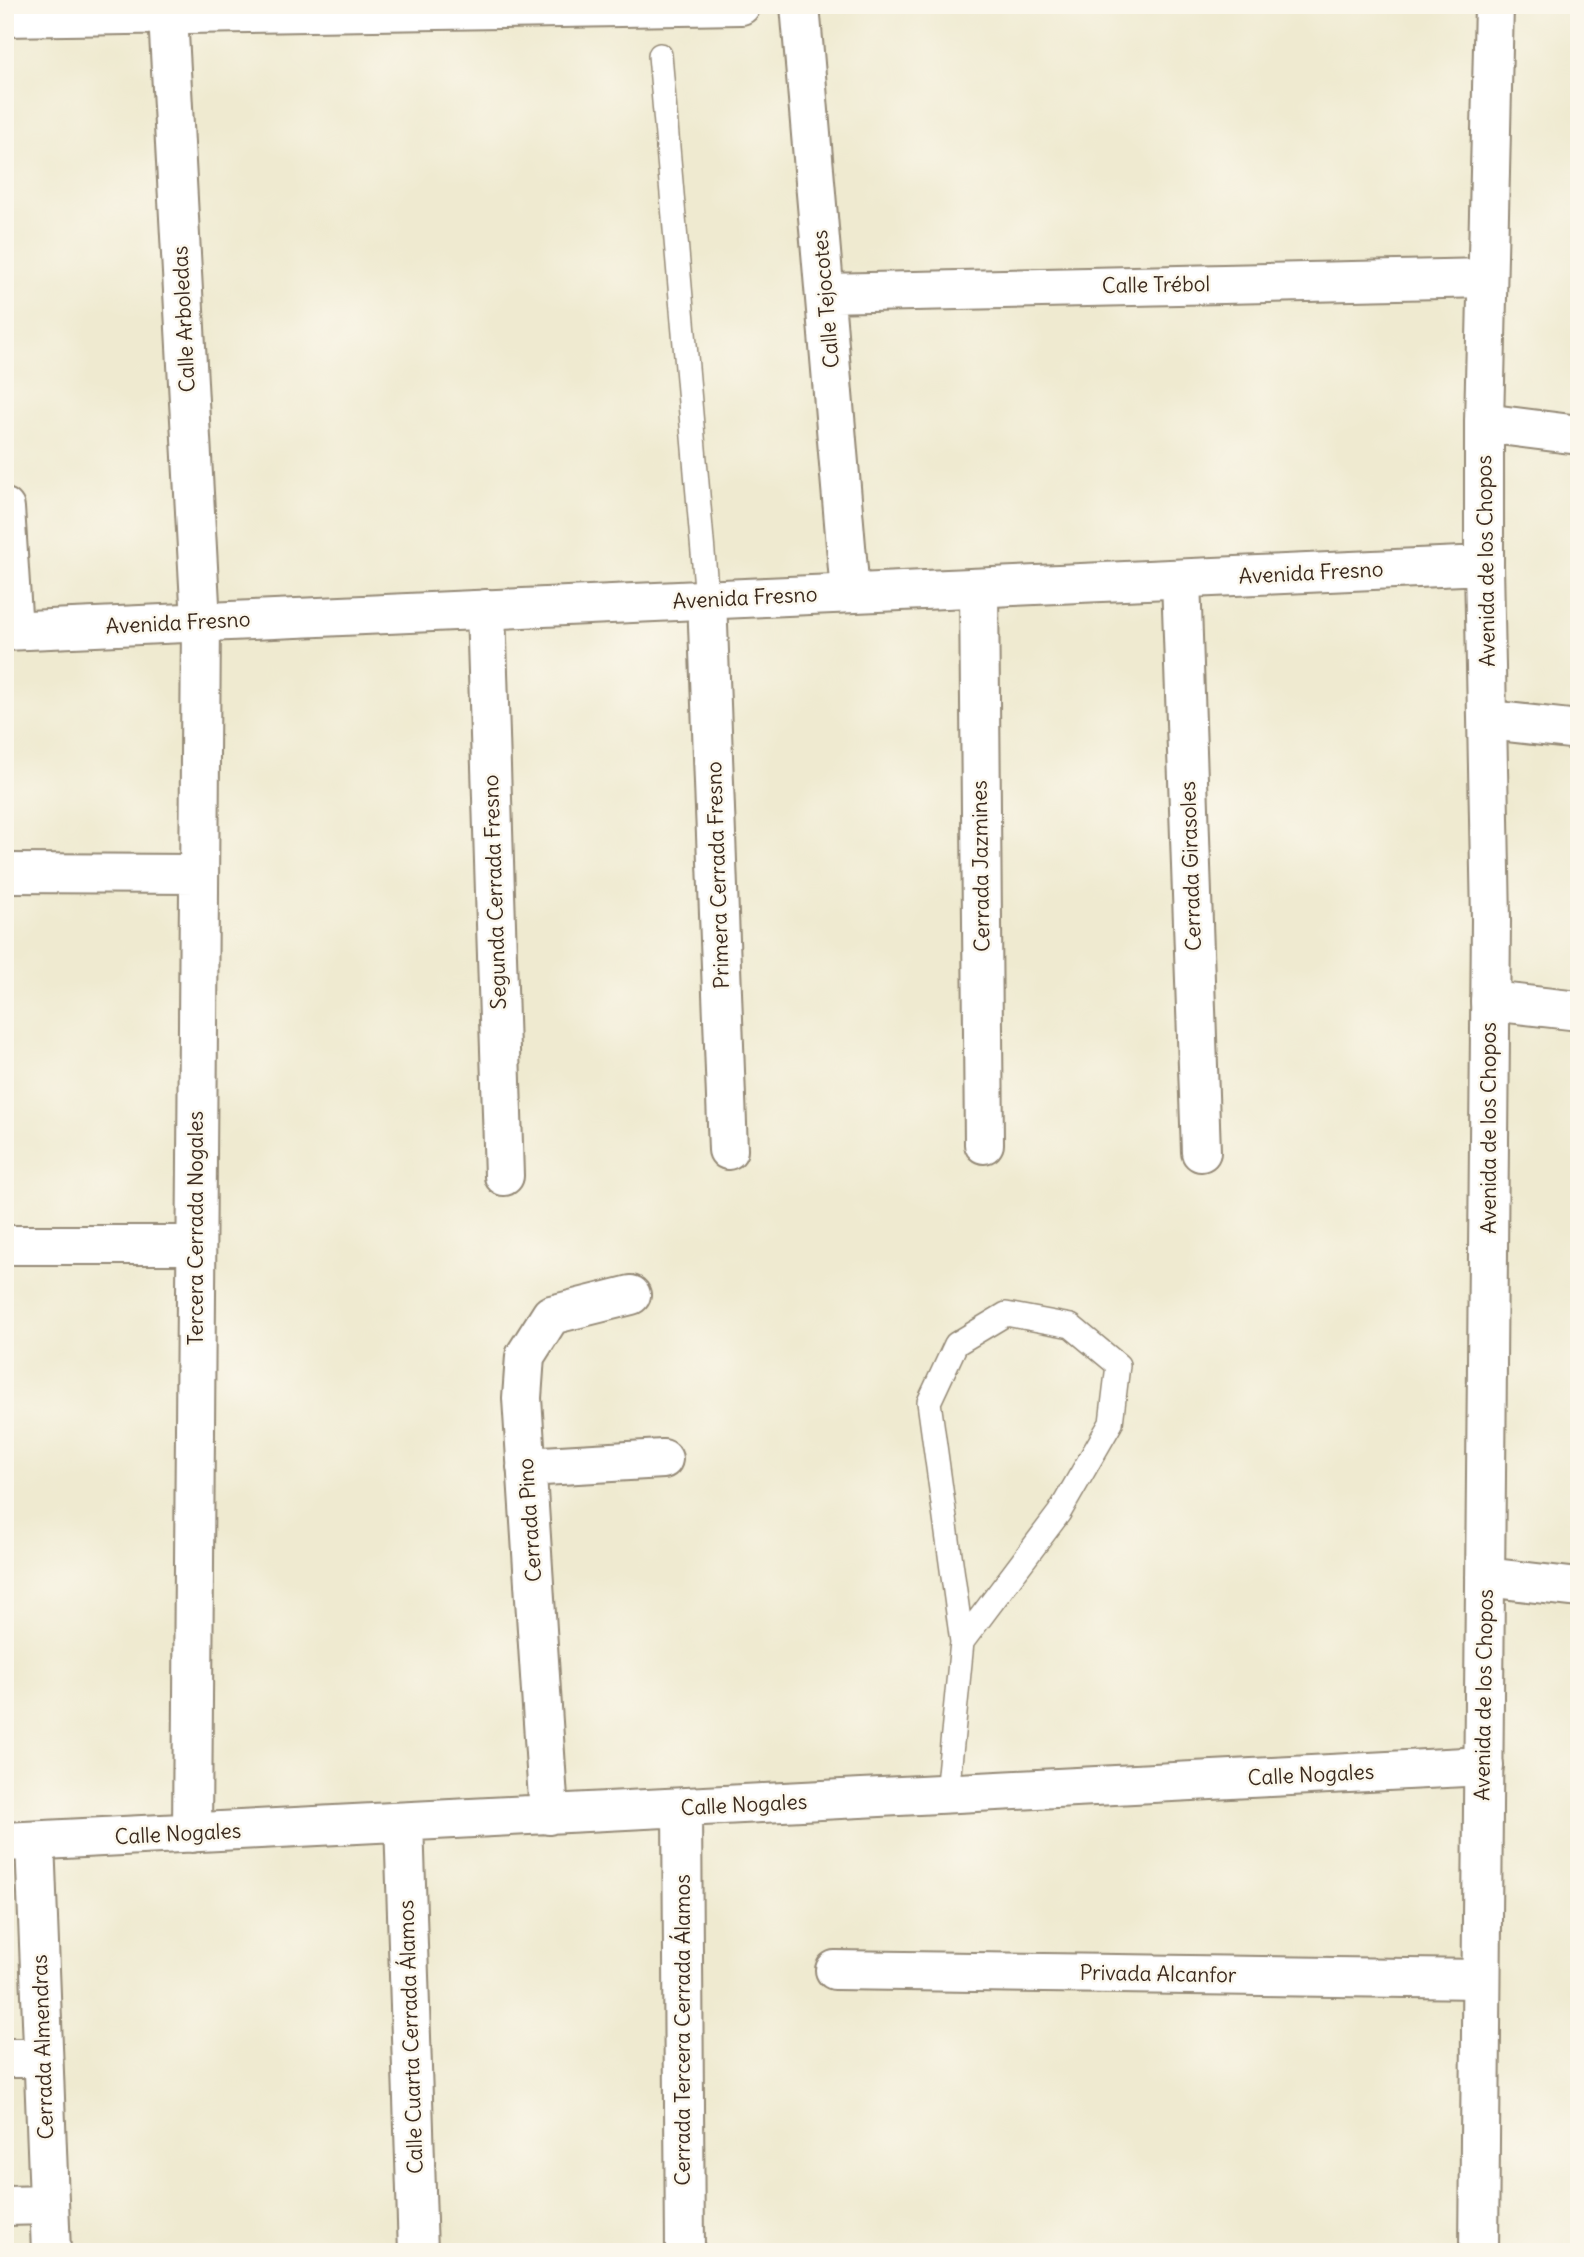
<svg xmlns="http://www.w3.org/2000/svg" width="1584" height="2257" font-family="Delius,sans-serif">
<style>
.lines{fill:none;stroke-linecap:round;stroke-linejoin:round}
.service-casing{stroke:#958a77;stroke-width:26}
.minor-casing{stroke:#958a77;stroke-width:42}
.tertiary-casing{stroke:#958a77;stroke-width:42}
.service{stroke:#fff;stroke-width:23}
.minor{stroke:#fff;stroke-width:38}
.tertiary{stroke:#fff;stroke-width:38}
.labels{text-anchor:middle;stroke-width:5;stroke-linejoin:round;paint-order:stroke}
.street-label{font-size:21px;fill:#3b2a1e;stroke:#fbf7ec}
</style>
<rect width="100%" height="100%" fill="#fbf7ec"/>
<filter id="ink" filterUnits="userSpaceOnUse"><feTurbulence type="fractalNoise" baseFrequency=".0143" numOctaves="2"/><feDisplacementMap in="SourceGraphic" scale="14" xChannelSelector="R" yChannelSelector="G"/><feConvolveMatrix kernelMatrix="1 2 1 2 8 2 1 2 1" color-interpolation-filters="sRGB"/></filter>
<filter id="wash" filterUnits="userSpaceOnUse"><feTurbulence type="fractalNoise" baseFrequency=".00686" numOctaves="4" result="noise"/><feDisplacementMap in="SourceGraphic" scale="28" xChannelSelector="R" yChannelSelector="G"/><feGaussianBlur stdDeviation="1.57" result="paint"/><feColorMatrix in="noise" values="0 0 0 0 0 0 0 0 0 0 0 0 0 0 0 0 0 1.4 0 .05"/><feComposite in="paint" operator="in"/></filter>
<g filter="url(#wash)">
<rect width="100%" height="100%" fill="#efead0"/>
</g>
<g filter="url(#ink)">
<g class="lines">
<g class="service-casing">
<path id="service" d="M660 55 707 599
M947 1794 962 1642 929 1402 956 1344 1006 1314 1071 1326 1118 1365 1111 1423 1059 1513 962 1642"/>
</g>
<g class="minor-casing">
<path id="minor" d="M800 5 850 593
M168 15 201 622 192 1833
M5 17 741 5
M825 293 1487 278
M1484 423 1579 435
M5 508 13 630
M1181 579 1201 1152
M979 588 984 1144
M707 599 728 1150
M486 609 504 1176
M1489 720 1579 730
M5 873 198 874
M1490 1001 1579 1011
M5 1245H195
M526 1467 663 1459
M682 1808 685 2252
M549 1815 522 1398 525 1356 551 1315 631 1295
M404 1822 418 2252
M35 1841 51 2252
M5 1842 1484 1766
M835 1970 1481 1979
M5 2058H43
M5 2206 49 2205"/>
</g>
<g class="tertiary-casing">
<path id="tertiary" d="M5 631 1484 565
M1485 1577 1579 1588
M1479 2252 1491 920 1484 565V423L1494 5"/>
</g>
<use href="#service" class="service"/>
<use href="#minor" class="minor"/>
<use href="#tertiary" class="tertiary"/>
</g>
</g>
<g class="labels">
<g class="street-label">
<text transform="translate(1156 285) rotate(-1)" y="7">Calle Trébol</text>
<text transform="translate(826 299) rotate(-95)" y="7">Calle Tejocotes</text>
<text transform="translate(184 319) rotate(-93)" y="7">Calle Arboledas</text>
<text transform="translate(1486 561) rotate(-91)" y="7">Avenida de los Chopos</text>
<text transform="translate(1311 573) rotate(-3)" y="7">Avenida Fresno</text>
<text transform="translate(745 598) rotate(-3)" y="7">Avenida Fresno</text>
<text transform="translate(178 623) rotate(-3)" y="7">Avenida Fresno</text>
<text transform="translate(981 866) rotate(-91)" y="7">Cerrada Jazmines</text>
<text transform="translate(1191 866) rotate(-92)" y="7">Cerrada Girasoles</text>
<text transform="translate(718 875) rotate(-92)" y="7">Primera Cerrada Fresno</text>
<text transform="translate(495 892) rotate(-92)" y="7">Segunda Cerrada Fresno</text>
<text transform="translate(1489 1128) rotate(-90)" y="7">Avenida de los Chopos</text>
<text transform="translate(196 1228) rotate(-90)" y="7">Tercera Cerrada Nogales</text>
<text transform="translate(530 1520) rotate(-94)" y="7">Cerrada Pino</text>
<text transform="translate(1484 1695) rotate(-89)" y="7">Avenida de los Chopos</text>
<text transform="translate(1311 1775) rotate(-3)" y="7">Calle Nogales</text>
<text transform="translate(744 1805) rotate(-3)" y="7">Calle Nogales</text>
<text transform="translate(178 1834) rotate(-3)" y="7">Calle Nogales</text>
<text transform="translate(1158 1974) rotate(1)" y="7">Privada Alcanfor</text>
<text transform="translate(683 2030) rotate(-90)" y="7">Cerrada Tercera Cerrada Álamos</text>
<text transform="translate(411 2037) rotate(-92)" y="7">Calle Cuarta Cerrada Álamos</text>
<text transform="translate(43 2047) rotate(-92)" y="7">Cerrada Almendras</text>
</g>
</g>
<rect width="1584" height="2257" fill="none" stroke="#fbf7ec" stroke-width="28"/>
</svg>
